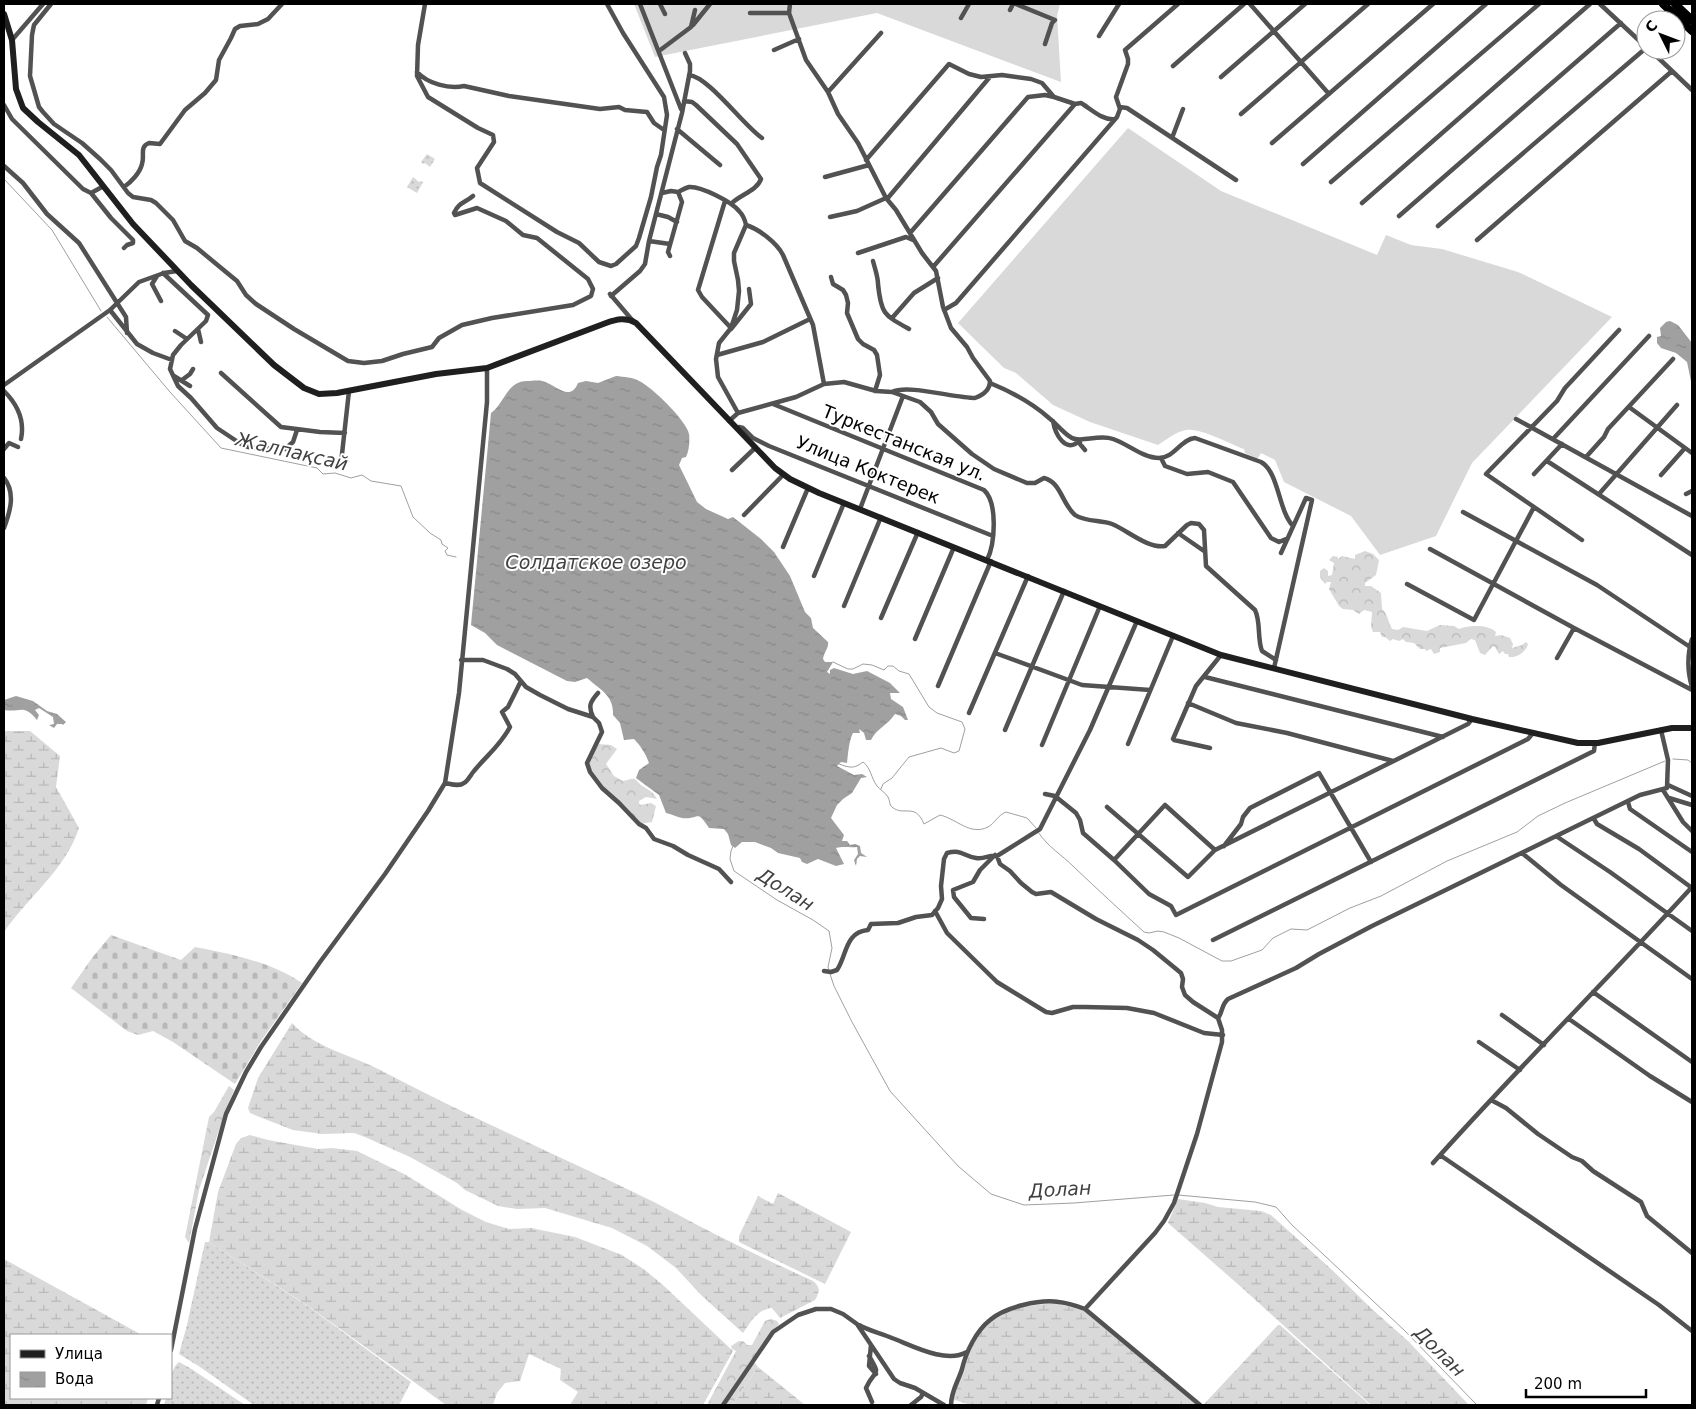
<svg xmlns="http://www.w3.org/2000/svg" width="1696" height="1409" font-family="'DejaVu Sans',sans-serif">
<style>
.grass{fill:url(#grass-dots)}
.forest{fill:url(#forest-crowns)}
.wetland{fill:url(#wetland-marsh)}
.cemetery{fill:url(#cemetery-stones)}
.garden{fill:#d9d9d9}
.water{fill:url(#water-ripples)}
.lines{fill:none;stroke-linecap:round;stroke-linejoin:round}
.stream{stroke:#a0a0a0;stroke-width:1}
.street{stroke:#525252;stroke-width:4.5}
.secondary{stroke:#1f1f1f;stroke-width:6}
.highway{stroke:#000;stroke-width:8}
.labels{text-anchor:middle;stroke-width:4;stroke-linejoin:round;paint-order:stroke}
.street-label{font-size:18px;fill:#000;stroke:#fff}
.water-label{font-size:19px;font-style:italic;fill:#414141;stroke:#fff}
</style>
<defs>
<pattern id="grass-dots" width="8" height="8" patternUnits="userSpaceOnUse" patternTransform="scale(1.25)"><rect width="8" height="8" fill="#d9d9d9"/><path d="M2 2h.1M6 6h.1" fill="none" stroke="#b8b8b8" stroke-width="1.8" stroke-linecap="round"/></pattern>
<pattern id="forest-crowns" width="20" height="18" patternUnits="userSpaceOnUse" patternTransform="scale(1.25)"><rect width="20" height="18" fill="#d9d9d9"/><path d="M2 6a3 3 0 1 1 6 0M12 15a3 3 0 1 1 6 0" fill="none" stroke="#b8b8b8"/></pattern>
<pattern id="wetland-marsh" width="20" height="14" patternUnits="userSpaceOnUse" patternTransform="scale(1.25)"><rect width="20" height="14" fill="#d9d9d9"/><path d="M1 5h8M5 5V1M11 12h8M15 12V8" fill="none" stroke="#b8b8b8"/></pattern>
<pattern id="cemetery-stones" width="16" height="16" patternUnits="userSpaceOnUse" patternTransform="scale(1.25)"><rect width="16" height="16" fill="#d9d9d9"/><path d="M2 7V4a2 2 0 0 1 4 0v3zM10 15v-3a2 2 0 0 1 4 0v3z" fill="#b8b8b8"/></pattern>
<pattern id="water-ripples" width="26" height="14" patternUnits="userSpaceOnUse" patternTransform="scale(1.25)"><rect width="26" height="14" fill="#a0a0a0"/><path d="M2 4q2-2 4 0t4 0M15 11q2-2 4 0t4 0" fill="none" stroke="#888"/></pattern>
</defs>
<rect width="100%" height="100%" fill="#fff"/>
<path class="grass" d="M427 154 435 159 430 167 425 163 424 164 421 162Z
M413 177 419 182 420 181 423 182 417 193 407 187Z
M205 1242H209L309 1307 411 1382 399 1405H254L200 1367 179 1354 187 1325Z
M179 1362 190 1368 245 1405H164L166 1398H171C171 1387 169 1369 179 1362Z
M956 1390 974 1402 982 1405H970L955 1400 953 1402V1394Z"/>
<path class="forest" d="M1365 551 1373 554 1379 560 1376 575 1365 583V586H1371L1381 593 1382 609C1388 614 1388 622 1392 629L1398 630 1403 627 1427 631 1440 625 1454 626 1459 629C1468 625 1488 624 1496 632L1495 636 1501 635 1510 638 1513 644 1512 648 1522 645 1526 642 1528 644C1526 652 1517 658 1509 657L1508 654H1505L1503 651 1499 654 1495 647 1493 646 1485 655 1480 653 1475 640 1471 639 1466 643 1440 648V652L1434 654 1431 649 1426 651 1425 649H1420L1414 643 1406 642 1403 639 1399 641 1393 639 1390 641 1385 637H1382L1380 632H1373L1371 627 1372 612 1364 610 1359 614 1353 610 1343 609 1339 606 1329 589 1331 582H1327L1325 584 1320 577V571L1324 568 1328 571V576L1332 575 1334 563 1329 560 1333 556 1338 557V559L1342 556 1355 559V555Z
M599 744 611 745 617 749 606 764 614 776 623 781C626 781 632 778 635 779 637 780 639 784 641 785 648 790 653 791 657 799L646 797 639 801V803L640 805 651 803 656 806 652 822 640 824C629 813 589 779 589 765 589 757 595 750 599 744Z
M229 1086 234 1090 225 1112 199 1190 189 1243 185 1237 209 1117 214 1112Z
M771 1319 777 1321 779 1324 769 1335 721 1405H707L736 1351 732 1349 731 1346 739 1341H743L747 1345H752L765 1321Z
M754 1362 758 1367 732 1405H724Z"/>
<path class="wetland" d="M4 731H30L60 756 56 787 79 828C66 869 28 897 4 932Z
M292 1023C313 1047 354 1056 382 1071 471 1118 564 1158 654 1202 681 1216 708 1231 735 1244 761 1257 787 1269 813 1281 821 1287 819 1293 815 1300L780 1318 772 1308C757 1309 751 1322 743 1333L701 1295 676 1268 647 1246 612 1228 545 1208 517 1209 498 1206 465 1190 457 1183 410 1157 365 1137 354 1133 322 1134 293 1130 257 1116 250 1113 248 1108 258 1078Z
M250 1135 268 1140 318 1149 332 1148 357 1151 406 1175 462 1210 486 1222 509 1229 531 1228 575 1237 622 1255 645 1270 664 1286 733 1351 703 1405H570L578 1392 560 1380 561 1369 529 1354 520 1381 505 1383 497 1393 493 1405H446L308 1306 209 1242 218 1192 236 1144 241 1138Z
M778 1193 851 1232 825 1284 739 1242V1236L758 1196 773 1204Z
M1178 1199 1205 1203 1218 1207 1261 1211 1271 1215 1331 1269 1373 1310 1408 1341 1469 1405H1371L1240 1286 1168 1223Z
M4 1259 142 1335H11V1398H148L146 1405H4Z
M1055 1303 1084 1310 1198 1405H982C973 1402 958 1401 956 1390 964 1366 971 1337 991 1320 1007 1307 1035 1305 1055 1303Z
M1278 1325H1280L1370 1405 1204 1404Z
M758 1367 805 1405H732Z"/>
<path class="cemetery" d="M111 935 181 960 195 947C232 954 271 962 302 983L261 1041 235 1084 173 1042 153 1031 138 1035 127 1031 71 988 92 958Z"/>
<path class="garden" d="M634 4H1060L1057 16 1061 82 877 13 655 57Z
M1128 128 1221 191 1377 255 1386 235 1411 245 1442 249 1518 272 1612 317 1472 463 1436 536 1380 555 1351 516 1284 482 1275 460 1261 453 1258 458H1256L1245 453 1244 449C1230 444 1200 427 1186 430 1176 432 1167 439 1158 445L1090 422 1053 405 1016 373 1004 368 958 323Z"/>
<path class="water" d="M1670 321 1678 325 1692 343V386L1687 362 1676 353 1661 348 1657 343V337L1661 336 1660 328 1666 322Z
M616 376C624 377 633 377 639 381 651 386 687 421 689 434 690 441 689 451 686 457L682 458 679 465 697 502 706 509 728 519 733 517 761 539 774 552 790 576 805 612 811 618 813 628 828 642C829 648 824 652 823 659L825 662H833L827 672 830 674V670L834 668 853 674 867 671 890 683 900 693H890L891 699 903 707 908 720H905L901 716 895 714C887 726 877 728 871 740H866L864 733 859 729 860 733H853C849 740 848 754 847 763L841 762 837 766 854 775 862 774 867 777 861 778 852 793 843 799 837 805 831 818 844 835 842 841H847L850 845 855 844 860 846 861 853 867 857 860 856 857 859 856 866 854 860 858 854 857 847C849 848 844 846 836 848L844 864 836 866 818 859 807 864 802 862 800 858 778 853 771 848 755 842H742L735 848 731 845 728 834 724 829 709 828C696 808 700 820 682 818 677 817 671 814 666 813L659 795 636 778 639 770 649 763C646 754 640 745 634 739L624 740 620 723 613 715C614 695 600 690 587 678L575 682 567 681 497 645 485 633 471 625 491 413C504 404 507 381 527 381 531 381 538 380 542 381 555 384 570 403 578 383L586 381 598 383Z
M16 696 33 701 47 711 57 714 66 722 63 725 62 724H57L54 728 49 725 54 724 53 717 39 708 35 710 39 715 37 720C23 703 21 713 4 710V700Z"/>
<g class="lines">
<path class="stream" d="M4 179 52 230 101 311
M107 317 170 392 221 448 317 468 323 474 335 473 351 478 362 475 371 481 401 486 413 517 430 533 441 540 442 544 448 548 445 551 447 555 456 557
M833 662 848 669H853L863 664 872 665 884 670 888 666H893L899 671 909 674 929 707 937 713 962 722 965 729 959 751 954 753 941 748 909 757 892 778 883 784 881 789
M1673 759 1688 760 1692 763
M839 764C850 768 854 769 863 762 871 768 871 778 877 786 880 790 885 792 888 797 890 800 889 805 892 807 904 817 915 802 924 824L940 815C957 819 970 836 988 827 995 823 998 815 1006 812L1027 818 1036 828
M1038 832C1048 847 1062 855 1074 867 1097 889 1120 910 1144 932L1149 933 1158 931 1164 932 1179 938 1222 961H1231L1262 950 1273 938 1291 929 1307 930 1350 908 1381 896 1447 861 1517 832 1538 816 1565 803 1665 761
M733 846 731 851 730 859 734 871 777 900 813 920 829 931 832 948 828 967 829 971
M830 974 834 986 852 1022 890 1091 958 1166 991 1194 1024 1205 1074 1203 1174 1195
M1178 1195 1255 1202 1276 1207 1292 1225 1404 1330 1477 1405"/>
<path class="street" d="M51 4 34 25 32 35 30 76 39 107 43 112 54 124 82 143 100 159 111 170 128 193 133 197 151 200 156 203 173 220 185 241 197 248 226 272 237 281 246 295 256 304 294 329 348 361 364 363 382 361 403 354 432 347 439 338 462 325 492 318 573 305 591 296 593 289 588 279 537 238 523 235 506 221 477 208 455 215 454 213C459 202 465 203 473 196
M425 4 418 45 417 76 428 97 478 128 493 135 494 142 477 168 480 183 557 232 579 243 599 262 611 266 616 264 636 246 639 238 651 197 657 167 661 155 667 115 664 97 623 33 607 4
M640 4 681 109
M660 4 665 14
M790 4 789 13 806 60 828 92 838 114 858 143 886 198 896 210 922 253 936 271 943 307 951 328 967 347 973 358 990 381C990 390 983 395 975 398 954 398 908 384 892 392
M1016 4 1055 20 1052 23 1045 44
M1250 4 1329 94
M1600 4 1646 47
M1010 10 1013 4
M750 13H789
M961 18 969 4
M693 25 710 4
M1099 36 1119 4
M12 40 43 4
M774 50 799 39
M1650 50 1692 90
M659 51 691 27 695 10
M1173 66 1244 4
M417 72C428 84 449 89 464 86L509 96 600 109 619 107 625 110 647 112 654 123 664 130
M689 75C709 77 743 125 762 138
M1221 77 1305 4
M828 92 881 33
M684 101 692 102 696 105 737 144 761 179C757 191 739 195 731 204
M4 105 12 119 83 189 91 193 102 187
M1120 107 1127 108 1236 180
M1241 114 1368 4
M677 129 720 165
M1172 138 1183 109
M1272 143 1433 4
M866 160 949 64 969 74 981 77 1002 75 1031 79 1042 83 1054 97 1075 104
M1303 164 1486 4
M4 166 23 183 47 214 79 243 126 317 127 333
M825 177 869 165
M1331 182 1539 4
M124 187C131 182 140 173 142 164 145 155 139 147 149 143L160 144 185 110 205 93 216 80 219 60 231 38 235 29 240 26 258 24 268 19 282 4
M91 193 111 218 133 240V243L127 245 124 248
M662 193 671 191 678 192C682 190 685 188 689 187 701 186 732 202 739 211 743 215 745 220 746 225L734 253V261L738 280 739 291 737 310 731 328 719 343 716 359 718 377 738 413
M887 199 989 78
M725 201 698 290 702 297 731 328
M1362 203 1590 4
M656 214 668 217 677 222
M1399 216 1621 23
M830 217 857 211 886 198
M746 225C759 229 777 243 783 255L813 325 824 384
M1438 226 1646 48
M910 233 1028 97 1045 95 1054 97
M1477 240 1672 71
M649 241 670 244
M858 253 906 237 913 240
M670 256 668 252 682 202 678 192
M873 261C875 269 878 277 878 284 881 314 884 315 909 329
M933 267 1075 104 1081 103C1091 109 1103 121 1115 119
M163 273 208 315 206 321 181 345 173 355 170 369 178 386 191 398 217 428 244 446 253 448 285 449 293 442 297 430
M157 276 152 284 161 301
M831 277 833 284 843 290 846 295 848 303 847 313 858 339 863 344 874 350 877 355 880 375 875 391
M610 294 633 321
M611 296 640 271 645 264 649 241 682 113 690 71V64L685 53
M110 310 137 344 153 353 172 360
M944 310 956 303 1117 117 1120 109 1116 97 1128 64V59L1125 50 1178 4
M892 318 914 293 938 278
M198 329 201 342
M731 329 751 304 749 289
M175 331 187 339
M717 355 763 342 810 319
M221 373 281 427 320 432 345 433
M174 376 190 386
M182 380 190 374 193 369
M990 383C1012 392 1031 402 1049 418 1057 424 1063 433 1072 438 1081 443 1099 434 1113 439 1128 444 1143 458 1159 458 1174 458 1181 439 1195 438L1261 462C1279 472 1278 510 1293 526
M4 385 110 310 139 282 164 273 177 271
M4 391C17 404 25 420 21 439
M773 404 984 490C998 503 995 544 987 560
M1629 407 1692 453
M1516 419 1692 516
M729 421 738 413 796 397 824 384 844 382 876 391 892 392 920 402 931 412 938 424 972 454 994 469 1027 483H1035L1044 478C1061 482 1062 504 1075 515 1085 522 1101 520 1112 524 1127 530 1148 549 1165 546L1187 525 1191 523 1199 524 1204 530 1206 566 1255 610C1261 622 1257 638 1262 651L1276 660
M1053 421C1055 434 1066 455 1080 440V444L1085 450
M737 428 739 427 743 428 753 438 769 446 993 536
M1553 439 1649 336
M4 449 9 443 18 447
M1586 457 1604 437 1608 429 1673 359
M1161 458 1165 466 1187 474 1208 472 1233 482 1271 538 1279 542 1286 539
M1547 461 1692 555
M341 463 349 391
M732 470 755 448
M1534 474 1562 444
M1661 475 1685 448
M4 478C16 493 10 512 4 528
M1599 494 1677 405
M1686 494 1692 491
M860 509 903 396
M1463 512 1597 585 1690 647
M744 515 783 475
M1178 533 1204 551
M1582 540 1486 474 1557 401 1565 388 1619 330
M783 547 808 488
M1430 549 1574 628 1692 690
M814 576 844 503
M1407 584 1474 620 1534 507
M844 606 881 517
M881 618 918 532
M915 639 954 547
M1692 639C1687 655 1687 670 1692 687
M995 653 1082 685 1150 690
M1557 658 1574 628
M461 660H483L507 669 515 674 526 687 540 695 568 709 593 717 599 723 602 732 587 763 590 772 602 788 619 803 639 824 646 828 654 839 673 846 688 855 719 869 731 882
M1274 668 1312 500 1306 498 1281 553
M1205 677 1443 737
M938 686 991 561
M1188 703 1236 723 1287 733 1393 761
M969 713 1028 576
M593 717C588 706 590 702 598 693
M1005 730 1064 591
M1128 744 1173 636
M1042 745 1100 606
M1210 748 1174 740 1173 739 1196 686 1221 655
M445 783C451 784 459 787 464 783 468 781 471 774 474 771 487 755 500 746 510 727L502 712 508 707 521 681
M1668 785 1692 796
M1663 790 1683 822 1692 831
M1045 794 1055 796 1076 813 1080 820 1083 833 1114 860 1149 894 1171 906 1176 915 1528 739 1533 733
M1669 798 1692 805
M1628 802 1630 809 1692 852
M1107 807 1188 877 1215 850 1468 724 1472 719
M1594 819 1597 824 1639 849 1692 888
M1556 836 1610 872 1692 931
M1224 846 1241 824 1243 817 1250 808 1319 773 1371 862
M1522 853 1561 885 1692 979
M997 856 1000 864 1010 871 1021 883 1032 892 1036 894 1051 892 1096 919 1138 940 1153 950 1181 973 1183 979 1182 987 1185 995 1193 1002 1218 1018 1222 1030V1042L1197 1134 1174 1203 1164 1221 1155 1233 1085 1309
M1114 860 1165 805 1215 850
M935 911 947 933 997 982 1046 1012 1052 1013 1073 1007H1085L1127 1008 1154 1013 1204 1033 1223 1035
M984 919 971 918 954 897 953 890 973 882 980 870 995 855
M1213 940 1594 751 1595 743
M824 971 831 972 837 970C847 955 845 932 868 930L871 924 898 923 916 917 932 915 938 908 942 899 941 886 944 859 947 853C962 849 963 856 976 858 984 860 990 854 997 856L1040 829 1090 730 1137 621
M1593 992 1692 1062
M1502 1015 1544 1045
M1218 1018C1223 1012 1221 1005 1228 999L1296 968 1319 954 1372 926 1640 795 1667 788 1668 760 1661 730
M1569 1019 1650 1076 1692 1102
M1479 1042 1520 1070
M1491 1100 1506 1108 1538 1134 1572 1157 1582 1161 1593 1171 1641 1202 1647 1216 1692 1253
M1440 1155 1659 1305 1692 1331
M1433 1163C1517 1069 1607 980 1692 887
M859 1325C869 1331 881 1333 892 1338 913 1346 946 1364 967 1352
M871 1345 869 1366 876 1374
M171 1350 195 1229 226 1114 246 1072 261 1047 320 962 385 874 428 811 445 783 459 693 487 402V368
M869 1356C882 1378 875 1368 866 1388L872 1402
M157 1405 159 1398
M723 1405 773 1332 798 1315 816 1309H831L843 1314 857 1324 894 1379 900 1383 915 1388 944 1405
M911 1405 921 1397 923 1393
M951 1405C951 1391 958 1382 962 1369 966 1352 976 1331 990 1320 1005 1307 1040 1299 1059 1302 1068 1303 1077 1306 1085 1309L1200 1405"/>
<path class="secondary" d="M4 14 12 40 16 89 23 108 38 122 79 155 133 224 191 285 274 365 304 388 319 394 337 393 436 374 487 368 606 323C617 319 626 317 636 323L775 468 790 479 819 493 1221 655 1472 719 1578 743H1598L1672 728H1692"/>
<path class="highway" d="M1663 4 1692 31
M1675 4 1692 20"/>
</g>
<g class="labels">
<g class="street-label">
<text transform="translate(904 443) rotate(22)" y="6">Туркестанская ул.</text>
<text transform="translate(868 470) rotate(22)" y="6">Улица Коктерек</text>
</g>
<g class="water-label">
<text transform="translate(292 451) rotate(13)" y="7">Жалпақсай</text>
<text x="596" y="569">Солдатское озеро</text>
<text transform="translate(786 889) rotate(32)" y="7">Долан</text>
<text transform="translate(1060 1189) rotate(-3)" y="7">Долан</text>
<text transform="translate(1440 1351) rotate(45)" y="7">Долан</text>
</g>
</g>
<rect width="1696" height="1409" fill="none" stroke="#000000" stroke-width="10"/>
<rect x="10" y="1334" width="162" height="65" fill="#ffffff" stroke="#999999"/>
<rect x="20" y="1350" width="25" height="8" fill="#1f1f1f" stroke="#999999"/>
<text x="55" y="1359" font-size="15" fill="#000000">Улица</text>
<rect x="20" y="1372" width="25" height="15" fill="url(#water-ripples)" stroke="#999999"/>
<text x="55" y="1384" font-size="15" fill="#000000">Вода</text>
<g transform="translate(1661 35) rotate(312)"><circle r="24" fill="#ffffff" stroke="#999999"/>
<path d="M0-4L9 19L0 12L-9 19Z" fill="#000000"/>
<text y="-8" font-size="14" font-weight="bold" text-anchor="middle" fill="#000000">С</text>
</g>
<path d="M1526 1389v8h120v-8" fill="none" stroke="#000000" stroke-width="2.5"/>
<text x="1534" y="1389" font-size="15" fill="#000000" stroke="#ffffff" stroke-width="4" paint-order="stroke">200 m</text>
</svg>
